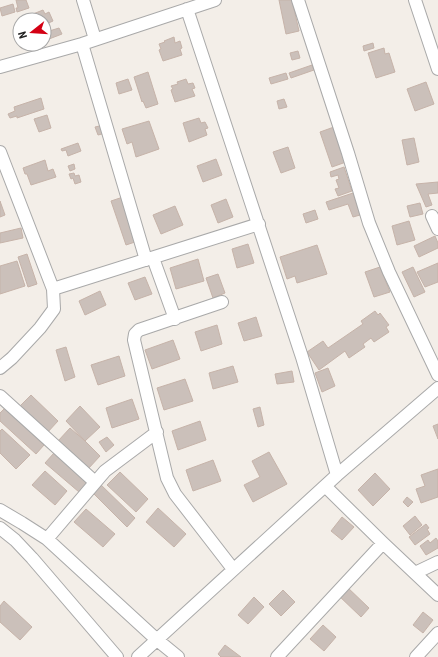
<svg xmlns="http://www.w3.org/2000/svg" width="438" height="657" font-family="'Roboto Condensed',sans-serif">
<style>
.building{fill:#cbc0ba;stroke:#c6b3a9}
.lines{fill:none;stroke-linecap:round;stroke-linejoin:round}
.minor-casing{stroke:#a9a9a9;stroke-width:14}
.minor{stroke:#fff;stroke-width:12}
</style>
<rect width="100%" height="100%" fill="#f3eee8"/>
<path class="building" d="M16 0H26L29 8 17 12 16 8H18Z
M279 0H292L299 31 286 34Z
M13 4 15 12 2 16 0 8Z
M43 10 45 14 49 12 53 21 44 25V20H36L33 14Z
M59 28 62 34 49 39 46 32Z
M174 37 175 43 180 41 182 48 180 49 182 55 163 61 159 50 161 49 159 44 165 42 164 41Z
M19 40H20V44H29V45L21 48Z
M373 43 374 48 364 51 363 46Z
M384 48 385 54 389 53 395 72 376 78 368 53Z
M298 51 300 58 292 60 290 53Z
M312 65 314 70 291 78 289 73Z
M148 72 158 104 146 108 143 101 142 102 134 77Z
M286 73 288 79 271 84 269 78Z
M128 79 132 90 119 94 116 83Z
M186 79 188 84 193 83 195 88 192 89 195 96 175 102 171 90 173 89 171 86 178 84 177 82Z
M426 82 434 104 415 111 407 89Z
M41 98 44 109 17 118V116L10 118 8 114 15 111 14 107Z
M284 99 287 107 279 109 277 101Z
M47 115 51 128 39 132 34 119Z
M199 118 201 123 205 122 208 128 205 129 207 135 189 142 183 123Z
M149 121 159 149 136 157 132 142 127 144 122 129Z
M104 125 106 133 98 135 95 127Z
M334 127 346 162 332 167 320 132Z
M414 138 419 162 407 165 402 140Z
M78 143 81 151 68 156 66 150 62 151 61 149Z
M288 147 295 168 281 173 273 152Z
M216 159 222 175 203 182 197 166Z
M45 160 48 171 53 169 56 177 31 185 27 174H25L23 168Z
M74 164 75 169 70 171 68 166Z
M344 167 352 191 338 196 335 189 339 188 336 180 339 179 338 175 331 177 330 172Z
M74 173 75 176 79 175 81 182 75 184 73 178 71 179 69 174Z
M438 182V193L428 194 432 205 426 207 416 184Z
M353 193 360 215 353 217 348 204 329 210 326 202Z
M123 197 138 241 126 245 111 201Z
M226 199 233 217 218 223 211 205Z
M0 201 5 215 0 217Z
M420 203 423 214 410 217 407 206Z
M175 206 183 225 161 234 153 215Z
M315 210 318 219 306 223 303 214Z
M409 221 415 240 397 245 392 226Z
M21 228 23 238 0 243V233Z
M435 236 438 243V248L419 257 414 246Z
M248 244 254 263 237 268 232 249Z
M317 245 327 274 297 283 295 276 287 279 280 257Z
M27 254 37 284 28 287 18 257Z
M198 259 204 281 176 289 170 268Z
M17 261 25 286 0 294V266Z
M438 263V282L425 287 417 272Z
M380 267 390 292 374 297 365 272Z
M413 267 425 292 414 297 402 272Z
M218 274 225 293 213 298 206 278Z
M145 277 152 294 135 300 128 283Z
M100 291 106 305 85 315 79 301Z
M375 311 378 315 380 313 389 325 386 327 389 332 374 342 371 338 363 344 365 347 349 358 345 351 319 370 307 352 323 341 328 348 363 324 361 321Z
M256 317 262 336 244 341 238 323Z
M217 325 222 344 201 351 195 332Z
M173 340 180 359 152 369 145 350Z
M66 347 75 377 65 381 56 350Z
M119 356 125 376 98 385 91 365Z
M233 366 238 382 213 389 209 373Z
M328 368 335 386 322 392 315 373Z
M292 371 294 382 277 384 275 374Z
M185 379 193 401 164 410 157 388Z
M31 395 58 421 46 434 19 407Z
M132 399 139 419 112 428 106 408Z
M80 406 100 427 85 441 66 421Z
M260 407 264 425 258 427 253 409Z
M5 408 44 445 36 454 0 421V413Z
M200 421 206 440 178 450 172 431Z
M438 424V439L433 426Z
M70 428 85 441 100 456 88 469 58 441Z
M2 429 30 455 16 469 0 453V431Z
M107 437 114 445 106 452 99 442Z
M269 452 287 484 253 502 244 485 260 477 252 461Z
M54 453 88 482 79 492 45 463Z
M213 460 221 481 193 491 186 470Z
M438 469V497L421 503 416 489 425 486 421 475Z
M45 471 67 491 55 505 32 485Z
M120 472 148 499 136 512 107 485Z
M375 473 390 489 373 506 358 490Z
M98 482 135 518 127 527 90 490Z
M407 497 413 502 408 507 403 502Z
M158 508 186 534 174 547 146 522Z
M86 509 115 534 103 547 74 522Z
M415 516 422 525 410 535 403 526Z
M342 517 354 527 342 540 331 531Z
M426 524 429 528 427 529 430 534 415 545 409 537Z
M436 538 438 541V548L426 555 420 546 428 540 430 543Z
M345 585 369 608 361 617 337 594Z
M283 590 295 602 281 616 269 604Z
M254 597 264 607 248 624 238 615Z
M4 601 32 627 20 640 0 622V606Z
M423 612 433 620 423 633 413 625Z
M323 625 336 637 324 651 310 639Z
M225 645 241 657H221L218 654Z"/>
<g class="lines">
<g class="minor-casing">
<path id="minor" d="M83 0 95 39
M298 0 348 153 369 223 389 272 438 375
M415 0 438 69
M187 9 302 357 337 475
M82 44 146 260
M0 67 82 44 215 0
M0 152 53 289 54 309 40 328 12 358 0 368
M432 216 438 229
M153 258 175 319
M53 289 259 224
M222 302 139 330 135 334 134 340 167 478 175 494 233 569
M0 396 95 482
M325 486 383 543 438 595
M0 510 22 523 47 539 156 639 178 657
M0 528 15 540 32 558 117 657
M47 539 105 471 157 432
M415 573 438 562
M138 657 337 475 438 388
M277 657 383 543
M416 657 438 633"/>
</g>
<use href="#minor" class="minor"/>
</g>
<g transform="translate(32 32) rotate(253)"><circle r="19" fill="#ffffff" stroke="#a7a7a7"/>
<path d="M0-3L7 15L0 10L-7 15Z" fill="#d40014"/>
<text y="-6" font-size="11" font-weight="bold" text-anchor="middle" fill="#222222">N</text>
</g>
</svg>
